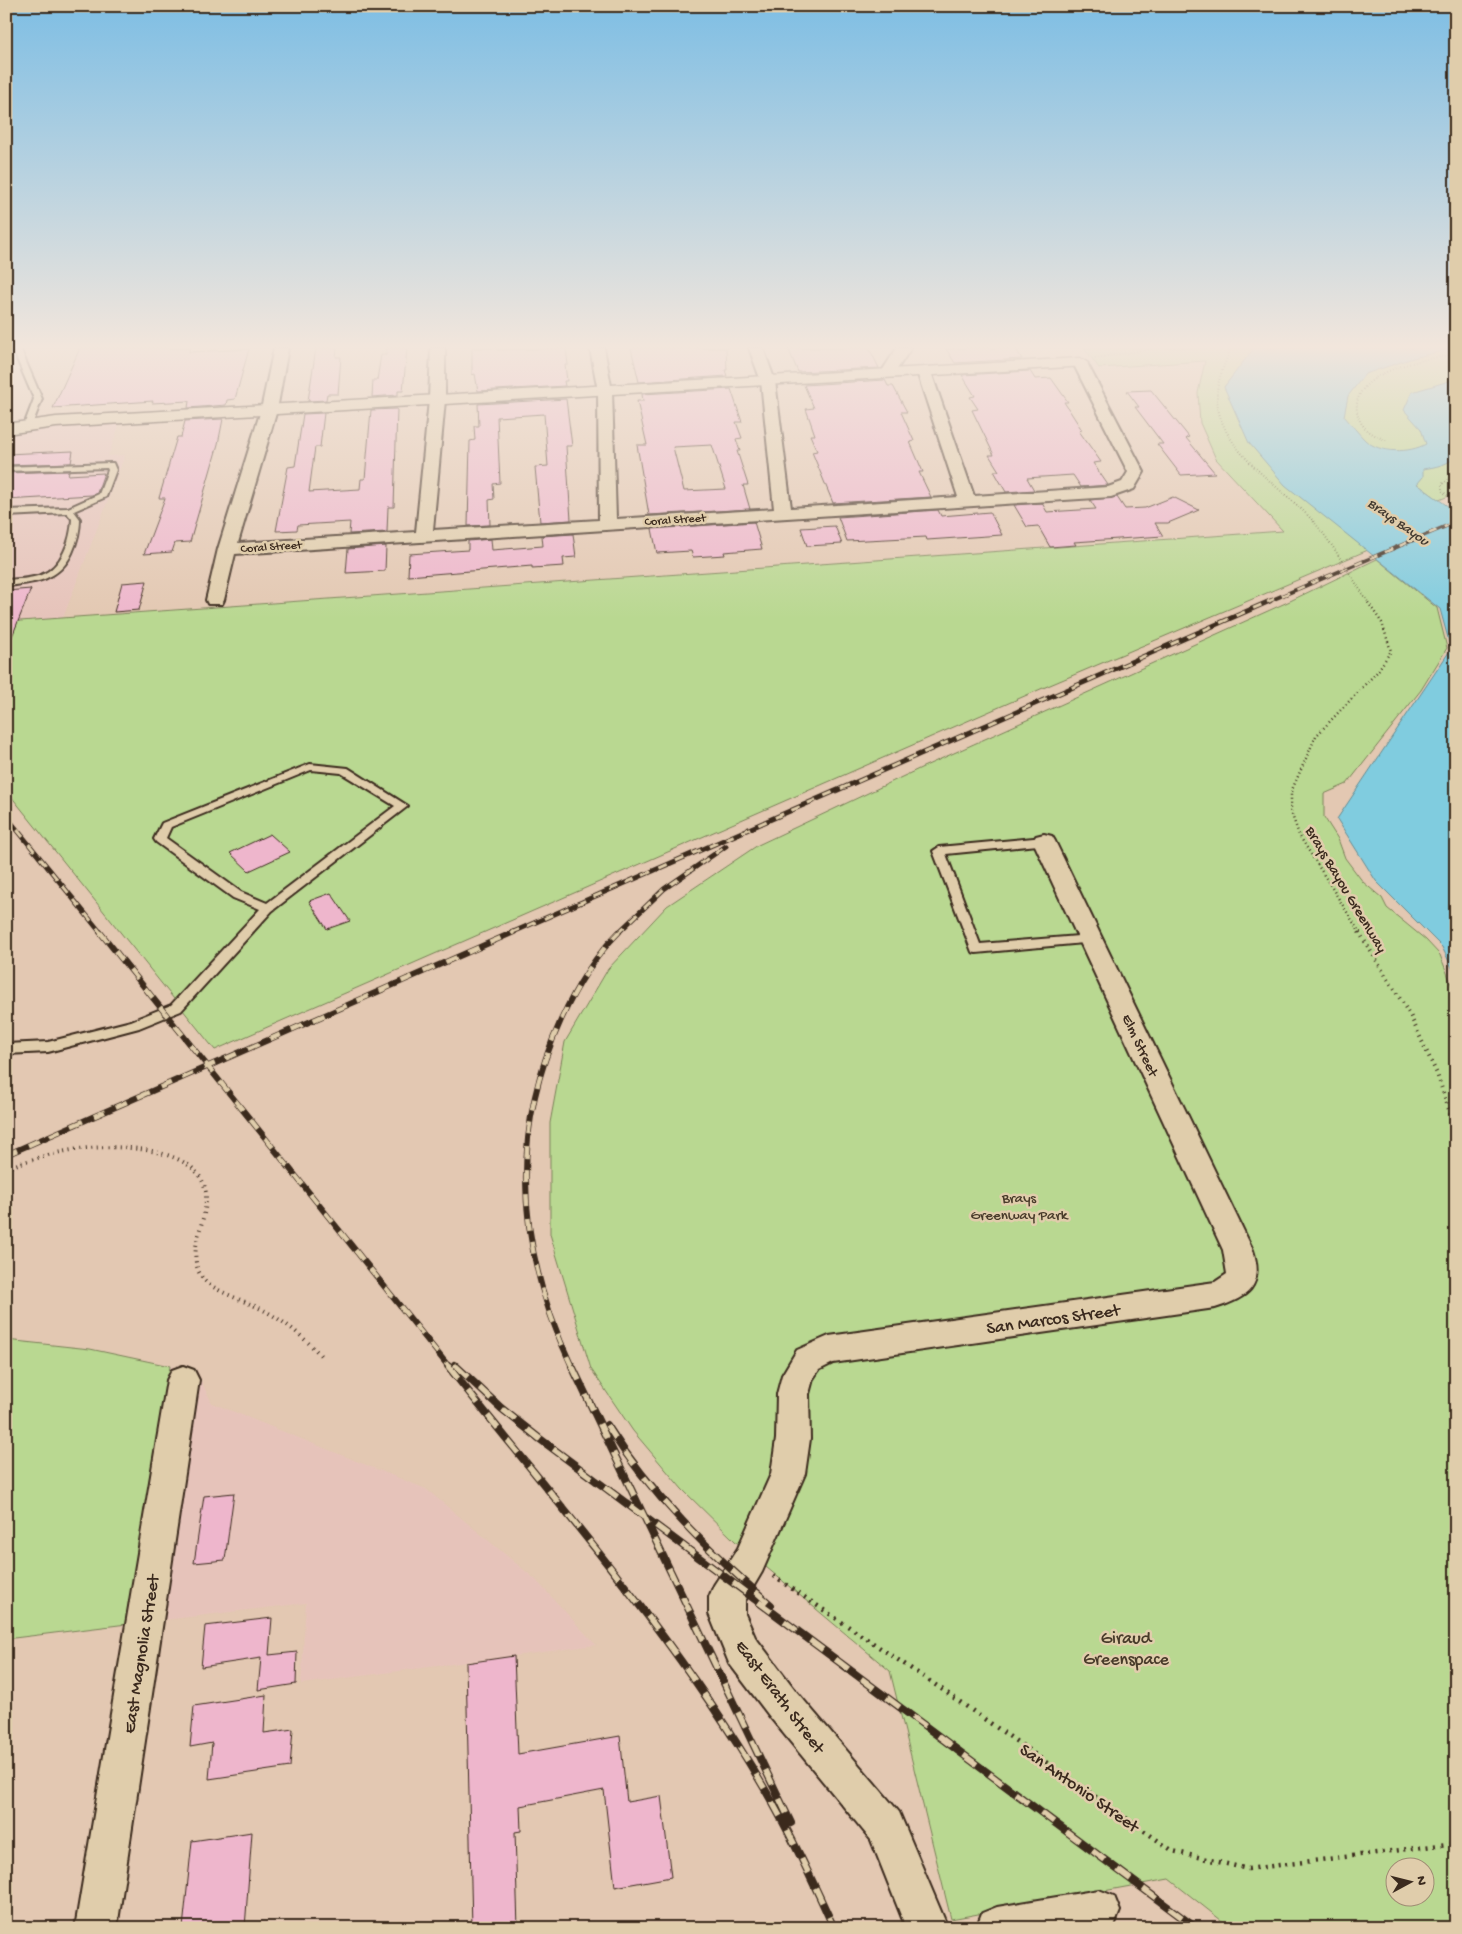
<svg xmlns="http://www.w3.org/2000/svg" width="1462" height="1934" font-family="'Gochi Hand',sans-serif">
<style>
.built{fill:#e6c3ba}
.green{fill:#b9d891;stroke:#7a8158;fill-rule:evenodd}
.water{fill:#80ccdf;stroke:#648b92}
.building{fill:#eeb6cc;stroke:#3b2a1e;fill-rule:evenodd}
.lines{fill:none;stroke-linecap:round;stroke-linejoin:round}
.service-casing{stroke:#3b2a1e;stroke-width:4}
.minor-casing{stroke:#3b2a1e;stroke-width:4}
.tertiary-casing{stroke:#3b2a1e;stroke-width:3}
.path-far3{stroke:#3b2a1e;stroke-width:2;stroke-dasharray:0.5 2.5;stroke-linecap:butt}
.path-far2{stroke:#3b2a1e;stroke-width:2.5;stroke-dasharray:1 3;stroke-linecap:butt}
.path-far1{stroke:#3b2a1e;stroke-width:4;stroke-dasharray:1 4.5;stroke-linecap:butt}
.path{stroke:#3b2a1e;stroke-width:4.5;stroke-dasharray:2 5.5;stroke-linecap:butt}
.service{fill:#e0cdab;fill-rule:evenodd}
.minor{fill:#e0cdab;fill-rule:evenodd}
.tertiary{fill:#e0cdab;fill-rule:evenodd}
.rail-far3-casing{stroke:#3b2a1e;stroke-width:4}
.rail-far2-casing{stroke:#3b2a1e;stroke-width:5}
.rail-far1-casing{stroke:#3b2a1e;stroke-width:6}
.rail-casing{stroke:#3b2a1e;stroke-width:8}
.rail-far3{stroke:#e0cdab;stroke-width:2.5;stroke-dasharray:8;stroke-linecap:butt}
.rail-far2{stroke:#e0cdab;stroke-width:3;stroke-dasharray:9;stroke-linecap:butt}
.rail-far1{stroke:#e0cdab;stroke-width:4.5;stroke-dasharray:12;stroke-linecap:butt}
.rail{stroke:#e0cdab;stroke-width:5.5;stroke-dasharray:16;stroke-linecap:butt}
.labels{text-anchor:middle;stroke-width:5;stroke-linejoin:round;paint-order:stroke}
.far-street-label{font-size:12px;fill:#3b2a1e;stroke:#e0cdab}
.far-water-label{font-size:14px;font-style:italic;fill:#423a31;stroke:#e0cdab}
.street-label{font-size:15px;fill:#3b2a1e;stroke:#e0cdab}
.park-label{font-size:15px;fill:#483b2a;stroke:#e0cdab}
.near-street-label{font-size:18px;fill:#3b2a1e;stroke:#e0cdab}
.near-park-label{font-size:18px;fill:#483b2a;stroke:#e0cdab}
</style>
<rect width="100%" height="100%" fill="#e3c8b2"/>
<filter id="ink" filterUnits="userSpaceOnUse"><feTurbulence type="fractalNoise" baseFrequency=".02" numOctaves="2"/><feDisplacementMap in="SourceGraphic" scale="10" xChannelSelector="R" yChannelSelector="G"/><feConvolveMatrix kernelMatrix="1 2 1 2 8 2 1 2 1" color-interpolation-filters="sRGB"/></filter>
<g filter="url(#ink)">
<path class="built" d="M120 423 108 456 125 455 63 618 6 622V431Z
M6 1340 90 1349 170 1366 198 1375 212 1403 426 1489 535 1579 596 1645 301 1684 306 1603 6 1639Z"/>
<path class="green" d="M1084 348H1456V493L1439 500 1246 359 1224 387 1349 536 1368 550 1043 688 215 1050 6 790V622L1283 531 1216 459 1200 423 1198 393 1205 361 1099 368Z
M1377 559 1437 608 1447 648 1421 690 1347 784 1324 794V817L1338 839 1345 858 1363 882 1382 898 1387 908 1426 940 1440 955 1456 996V1928H1231L1169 1879 951 1919 890 1671 735 1541 682 1489 633 1431 591 1369 550 1234V1123L565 1042 608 969 667 906 758 845 923 767 1290 601ZM1394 1866H1424V1896H1394Z
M6 1340 90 1349 170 1366 127 1624 6 1639Z"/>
<path class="water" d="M1254 348H1456L1413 358 1365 374 1348 396 1344 416C1351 424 1358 433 1365 440 1380 454 1410 453 1426 444L1421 429 1404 410 1412 392 1456 379V457C1447 465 1435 467 1423 469V477L1417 484 1456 512V976L1442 947 1376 881 1337 819 1451 649 1440 609 1285 485 1249 443 1224 387Z"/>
<path class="building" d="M80 348H190L189 352 249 349 235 399 227 400 226 405 188 408 189 401 152 403 153 401 53 408Z
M316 348H337L336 357H341L338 394H327L326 400 308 401Z
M386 348H407L403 391H398V395L372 397 373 380H377L381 355H386Z
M472 348H497V350L566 348 568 365H565L567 381H564L565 386 478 391 475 374 472 375Z
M631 348H726L727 370H725L727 376 639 382Z
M788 348H869L879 368 798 372Z
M963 348H1015L1022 359 955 363 946 349Z
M1030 371 1035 379 1051 378 1068 402H1064L1082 430 1079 431 1101 462 1093 463 1108 485 1081 487 1073 475 1027 478 1034 490 1006 492 994 471H999L989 455H994L972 410 978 409 970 397 975 396 962 375Z
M885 380 888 386H893L907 412H901L914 441 910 442 923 472H919L931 497 833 503 812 452 817 451 810 435H815L806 409 814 408 804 385Z
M731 389 742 422H736L742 438 736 439 740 451H737L748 485H743L750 509 649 515 637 445H647L637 401H643L642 394ZM712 445 726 489 684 491 673 447Z
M1151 390 1189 437 1186 438 1215 473 1181 475 1157 444H1163L1135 407H1139L1127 391Z
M566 399 572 446H566L571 520 540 522 535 467 548 466 544 414 497 417 500 483 493 484 494 499 489 500 490 525 468 526 470 441 475 440 474 426H479L478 404Z
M397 409 394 507H388L387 532 349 534 350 522 298 525 297 530 276 531 288 467 295 466 303 414 324 413 320 447H315L309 492 360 489 361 479H365L371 410Z
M223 419 218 444 190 542 175 543 172 552 144 554 165 498H159L177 437H181L185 421Z
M73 451 71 463 6 465V454Z
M69 471 68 475 104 473 97 493 92 495 6 500V473Z
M1117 497 1125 509 1145 508 1173 497 1199 510 1168 523H1155L1163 536 1074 542 1076 545 1050 547 1038 526 1027 527 1014 505 1042 503 1047 512 1096 509 1090 500Z
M938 510 941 516 990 512 1002 535 927 540 926 537 847 541 838 517Z
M754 522 762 549 724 552 725 555 693 557 691 551 657 553 652 529Z
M835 526 842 544 807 546 801 528Z
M573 534 576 557 563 558 564 566 532 568V566L408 576 409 554 468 550V541L491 539 492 550 543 546 542 536Z
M386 546 385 571 346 573 348 549Z
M147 581 139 610 114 612 122 583Z
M31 589 7 649H6V591Z
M270 834 290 852 249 871 230 853Z
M331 893 350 921 327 929 309 901Z
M234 1493 225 1560 194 1563 204 1496Z
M272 1618 269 1655 297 1652 296 1684 258 1690 261 1658 201 1667 205 1626Z
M514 1656 518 1754 620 1736 627 1802 661 1796 671 1877 615 1887 604 1790 520 1806 521 1831 515 1832 518 1928H472L466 1663Z
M266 1695 264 1733 293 1729 290 1767 209 1779 212 1743 190 1747 194 1706Z
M252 1832 245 1928H183L192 1841Z"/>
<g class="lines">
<g class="service-casing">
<path id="service" d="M6 348H20L42 399 30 430 23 428 34 399 14 352 6 351Z
M110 463H113L116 470 106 497 74 511 80 519C80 531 77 542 72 553 59 581 34 583 6 586V580C18 579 30 579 41 575 62 567 71 540 72 519L67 513 6 516V510L68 508 99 494 108 470 107 468 6 471V467Z
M310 764 348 768 408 806 272 911 181 1011 139 1028 48 1052 6 1054V1044L48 1042 131 1021 171 1005 260 909 233 898 156 842 154 839 162 823ZM311 770 341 773 395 806 267 903 241 892 166 838 171 827Z
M1044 837 1050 841 1048 844 946 854 980 944 1091 935 1095 936 1097 939 1095 942 976 953 972 952 933 851 939 847Z"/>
</g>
<g class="minor-casing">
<path id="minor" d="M274 348H288L277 410 238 543 416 532 429 400 431 348H445V400L433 530 599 520 598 391 590 348H604L612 391 616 519 774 509 761 381 749 348H763L775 381 791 508 958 497 917 372 924 368 931 372 974 496 1108 487 1122 482 1128 472 1073 363 1080 359 1087 363 1144 472 1134 489 1111 497 235 554 224 600 222 604H208L206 600 218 549 261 410Z
M897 348H911L892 377H882L880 374Z
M1044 834 1052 836 1055 841 1253 1250C1265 1287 1247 1298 1215 1308L833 1363 819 1370 813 1379 809 1394 810 1439 805 1474 762 1572 745 1601V1614L755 1637 796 1691 899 1812 948 1928H906L871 1840 770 1717 729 1663 709 1614V1597L714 1585 738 1548 771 1474 776 1439 777 1394 782 1375 797 1350 829 1336 1215 1282 1227 1274 1223 1250 1033 841 1036 836Z
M183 1366 194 1370 199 1380 117 1928H75L167 1380 172 1370Z
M1099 1890 1114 1896 1120 1911 1114 1926 1109 1928H976L982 1913 997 1907Z"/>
</g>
<g class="tertiary-casing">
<path id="tertiary" d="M1080 358 1088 363 1086 366 56 427 6 434V424L56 417Z"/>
</g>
<path class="path-far3" d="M1231 348C1226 361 1218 378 1217 392 1214 449 1281 485 1314 522 1334 545 1351 577 1368 602
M1095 358 1158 348
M1386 440C1372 435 1359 427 1357 411 1352 370 1426 359 1456 354
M1456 475 1442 484V491L1456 502"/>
<path class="path-far2" d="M1360 933 1299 835 1291 812V792L1316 736 1377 672 1391 651 1382 623 1367 601"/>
<path class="path-far1" d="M1359 932 1410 1015 1437 1074 1456 1131
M6 1168C30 1160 54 1152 79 1149 116 1144 207 1146 206 1198 206 1224 186 1251 201 1276 210 1291 250 1302 267 1312 288 1324 306 1339 322 1357"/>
<path class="path" d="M773 1576 940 1688 1173 1851 1248 1869 1456 1843"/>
<use href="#service" class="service"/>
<use href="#minor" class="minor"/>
<use href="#tertiary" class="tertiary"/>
<g class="rail-far3-casing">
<path id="rail-far3" d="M1267 602 1456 522"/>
</g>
<g class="rail-far2-casing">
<path id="rail-far2" d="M6 816 101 933
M511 933 1270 601
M618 933 664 889 726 846"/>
</g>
<g class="rail-far1-casing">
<path id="rail-far1" d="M100 932 449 1367
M6 1155 514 932
M454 1364 457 1367
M572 1367C518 1253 508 1136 561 1020 575 989 595 956 619 932"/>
</g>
<g class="rail-casing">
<path id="rail" d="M448 1366C556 1502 674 1635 763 1786 790 1832 812 1880 834 1928
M456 1366 501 1408 540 1439 1196 1928
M572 1366 791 1823
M607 1425C651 1495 709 1551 771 1605"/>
</g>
<use href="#rail-far3" class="rail-far3"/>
<use href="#rail-far2" class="rail-far2"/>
<use href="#rail-far1" class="rail-far1"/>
<use href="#rail" class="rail"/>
</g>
</g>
<linearGradient id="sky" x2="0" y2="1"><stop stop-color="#7ebee4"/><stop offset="0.56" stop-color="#f2e6dc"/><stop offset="1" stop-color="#f2e6dc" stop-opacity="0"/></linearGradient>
<rect width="1462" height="619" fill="url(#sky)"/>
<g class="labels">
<g class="far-street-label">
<text transform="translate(675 519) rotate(-4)" y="4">Coral Street</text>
<text transform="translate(271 546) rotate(-4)" y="4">Coral Street</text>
</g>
<g class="far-water-label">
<text transform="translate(1399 521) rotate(35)" y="5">Brays Bayou</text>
</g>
<g class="street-label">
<text transform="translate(1347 889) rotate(59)" y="5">Brays Bayou Greenway</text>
<text transform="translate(1141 1045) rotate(65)" y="5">Elm Street</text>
</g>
<g class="park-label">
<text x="1019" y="1202">Brays<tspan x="1019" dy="17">Greenway Park</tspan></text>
</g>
<g class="near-street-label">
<text transform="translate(1053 1318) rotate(-8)" y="6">San Marcos Street</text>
<text transform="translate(140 1654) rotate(-81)" y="6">East Magnolia Street</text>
<text transform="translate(781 1696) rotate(53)" y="6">East Erath Street</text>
<text transform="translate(1080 1787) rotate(35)" y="6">San Antonio Street</text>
</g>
<g class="near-park-label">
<text x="1126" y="1643">Giraud<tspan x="1126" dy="21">Greenspace</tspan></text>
</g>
</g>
<rect width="1462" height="1934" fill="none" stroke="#e0cdab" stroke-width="25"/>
<rect x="12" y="12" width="1437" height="1909" fill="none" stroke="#3b2a1e" stroke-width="2" filter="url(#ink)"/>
<g transform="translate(1410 1882) rotate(83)"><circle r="24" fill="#e0cdab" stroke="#9e8c73"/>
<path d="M0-4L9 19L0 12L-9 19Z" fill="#3b2a1e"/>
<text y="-8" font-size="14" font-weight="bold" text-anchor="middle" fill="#3b2a1e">N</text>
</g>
</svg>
